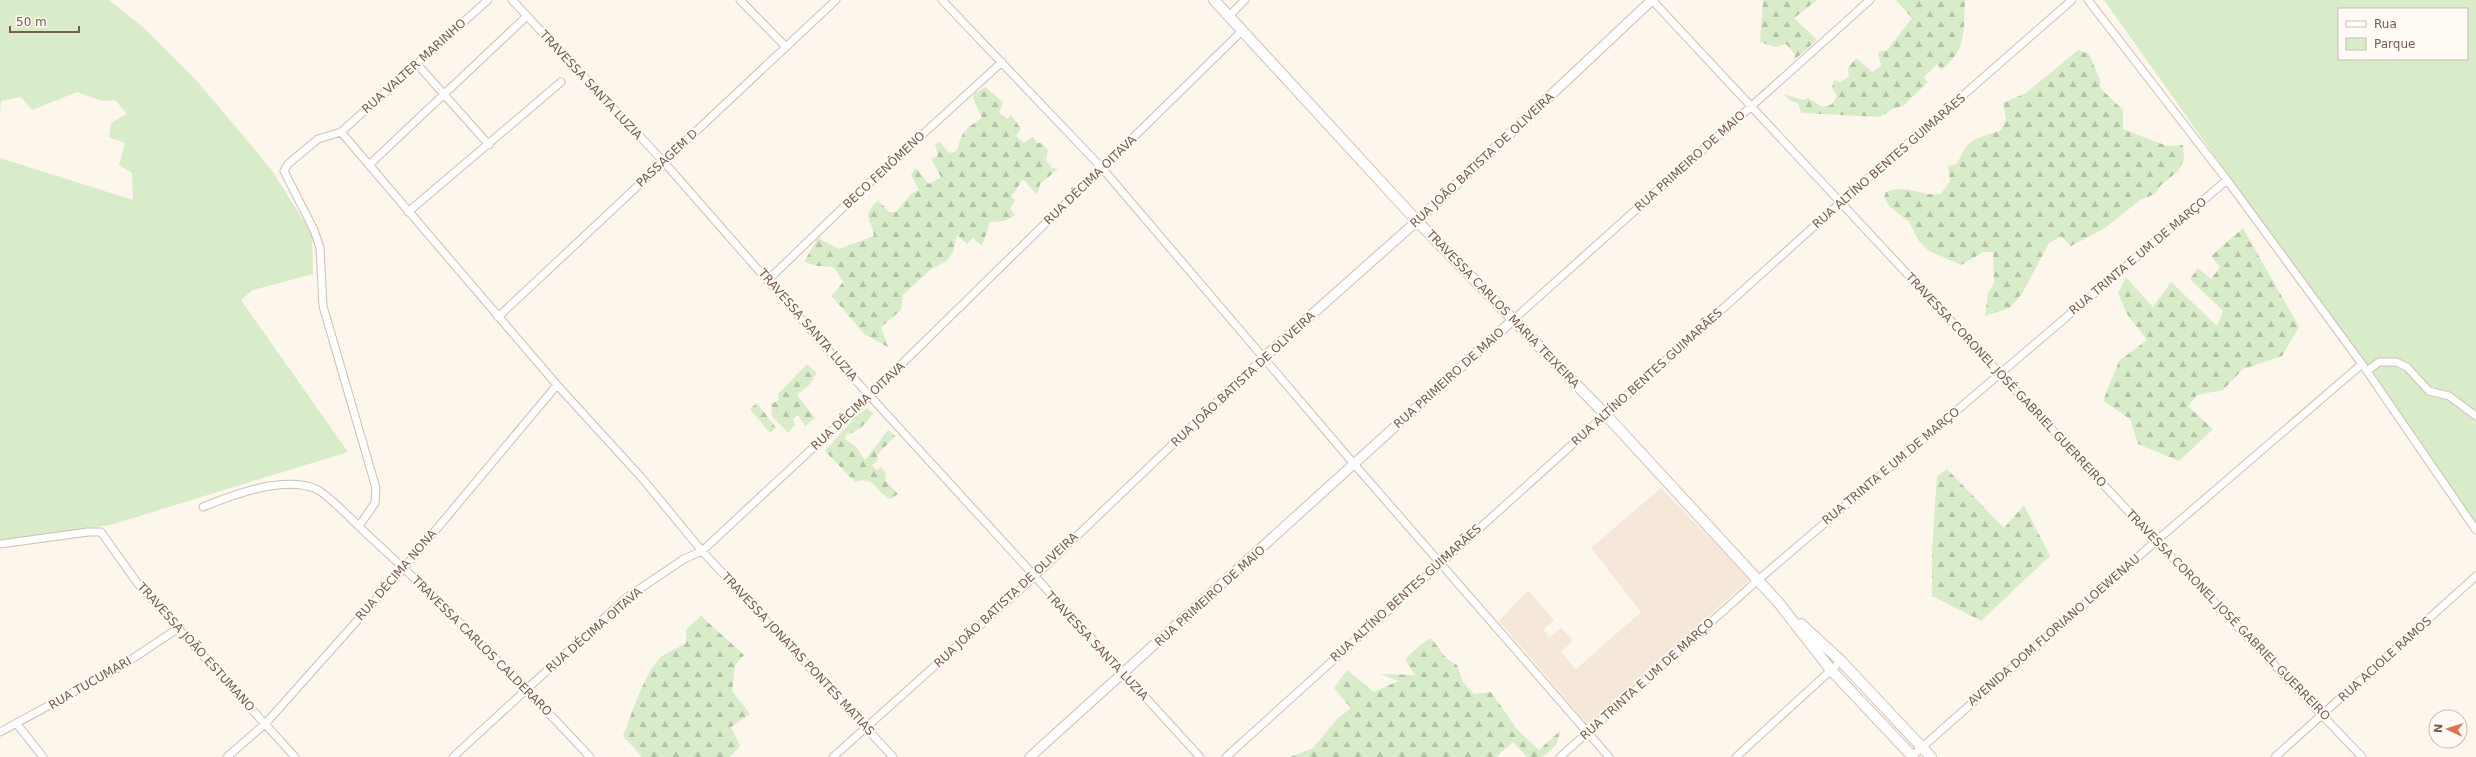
<svg xmlns="http://www.w3.org/2000/svg" width="2476" height="757" font-family="'DejaVu Sans',sans-serif">
<style>
.residential{fill:#f5e8da}
.green{fill:#d8ecc9;fill-rule:evenodd}
.forest{fill:url(#forest-firs)}
.lines{fill:none;stroke-linecap:round;stroke-linejoin:round}
.minor-casing{stroke:#d1beb0;stroke-width:9}
.tertiary-casing{stroke:#d1beb0;stroke-width:11}
.secondary-casing{stroke:#d6c0b0;stroke-width:12}
.minor{stroke:#fff;stroke-width:7}
.tertiary{stroke:#fff;stroke-width:9}
.secondary{stroke:#fff;stroke-width:10}
.labels{text-anchor:middle;stroke-width:4;stroke-linejoin:round;paint-order:stroke}
.street-label{font-size:12px;fill:#7a5c4d;stroke:#fffaf3}
</style>
<defs>
<pattern id="forest-firs" width="22" height="20" patternUnits="userSpaceOnUse"><rect width="22" height="20" fill="#d8ecc9"/><path d="M5 1l3.5 6h-7zM16 11l3.5 6h-7z" fill="#b4c2a5"/></pattern>
</defs>
<rect width="100%" height="100%" fill="#fdf6ec"/>
<path class="residential" d="M1661 488 1750 579 1588 725 1499 621 1528 590 1554 620 1543 630 1550 637 1561 628 1573 640 1561 652 1576 669 1641 612 1591 548Z"/>
<path class="green" d="M0 0H109L143 27 196 80 271 169 312 234 313 274 253 290 241 300 348 452 110 525 0 540V158L133 200 132 173 119 165 125 143 109 137 111 123 127 114 115 100 102 101 77 92 32 110 21 97 1 101 0 114Z
M2104 0H2476V525ZM2339 9H2467V59H2339Z"/>
<path class="forest" d="M1763 0H1817L1794 18 1817 40 1794 60 1795 54 1786 44 1775 47 1760 42Z
M1896 0H1965C1963 31 1968 49 1941 70L1937 64 1924 77 1928 82 1903 106 1890 110 1880 117 1801 113 1798 103 1791 101 1784 94 1803 100 1808 98 1822 107 1831 105 1837 96 1832 88 1834 80 1840 82 1849 77 1848 68 1856 58 1872 72 1881 66 1878 52 1887 50 1912 18Z
M2078 50 2089 54 2100 80V88L2123 110V129L2167 146 2183 145 2184 160 2178 171 2160 186 2155 194 2140 200 2105 228 2071 246 2061 236 2049 243 2023 292 2010 308 1985 316 1988 293 1994 283 1993 252H1983L1961 265 1929 251 1919 241 1909 222 1889 206 1884 197 1886 192C1904 183 1923 197 1941 194L1950 181 1948 166 1957 164C1970 135 1973 141 2001 130L2006 120 2003 103 2026 93Z
M985 87 1003 102 999 113 1007 119 1011 115 1021 129 1016 136 1024 143 1033 137 1037 143H1041L1048 150 1046 160 1052 168 1058 169 1040 184 1037 195 1023 179 1011 197 1015 200 1010 209 1015 215 1005 221 990 222 982 246 973 238 967 244 957 235 953 252 947 261 930 270 903 295 901 310 881 327 888 347 864 334 832 296 843 282 834 267 818 266 804 262 818 238 839 249 874 236C871 217 861 218 878 200L889 212H896L911 194 919 190 911 175 916 168 929 184 941 177 931 159 938 156 935 144 940 142 949 153 957 151C962 131 965 129 982 118L973 98 974 94Z
M2243 228 2299 327 2282 356 2243 369 2223 390 2197 395 2188 406 2213 429 2179 461 2138 444 2130 419 2103 401 2119 361 2147 340 2127 314 2118 293 2126 277 2153 307 2171 282 2217 326 2223 311 2190 279 2198 268 2211 279 2220 267 2211 256Z
M807 364 817 373 809 385 797 395 815 418 805 426 798 415 793 419 795 424 788 433 772 416 771 404 779 400 778 394Z
M757 403 776 428 770 433 750 409Z
M867 408 873 413C865 424 860 431 846 435L845 439 856 447 865 460 888 430 895 436 877 455 878 461 872 465 876 470 881 467 885 472 886 481 898 494 890 499C874 491 876 476 855 482L825 451 856 416Z
M1947 469 2004 528 2024 505 2050 556 1981 621 1932 596V550L1937 476Z
M701 616 744 655 735 665 732 691 750 714 731 727 740 746 730 757H642L623 736C633 712 643 675 661 657 664 654 680 647 686 643V630Z
M1431 638 1447 659 1457 665 1463 682 1474 694 1491 692 1516 728 1539 750 1561 730 1556 745 1543 757H1527L1513 742 1496 757H1290L1313 748 1337 719 1351 708 1334 688 1347 670 1374 692 1398 681 1381 674 1415 675 1405 659 1420 645Z"/>
<g class="lines">
<g class="minor-casing">
<path id="minor" d="M512 0 663 161 837 360 1200 757
M740 0 785 46
M942 0 1102 168 1354 464 1609 757
M1652 0 2156 541 2362 757
M2088 0 2227 180 2362 364 2476 530
M1229 16 1245 0
M417 64 489 145
M341 132 557 385 641 477 702 551 893 757
M369 165 527 16
M408 212 561 82
M768 280 856 195 1002 62
M498 317 836 0
M1514 319 1870 0
M2367 371 2379 362H2396L2407 367 2429 391 2449 396 2476 416
M203 507C232 495 284 475 316 489 327 493 359 527 370 537 447 607 519 681 590 757
M359 526 375 503 376 488 323 306 320 248 314 230 284 171 288 164 318 139 341 132 488 0
M0 544 88 532H101L138 584 295 757
M17 724 43 757
M0 732 120 667 177 629
M227 757 266 723 404 568 557 385
M453 757 626 598 684 559 702 551 870 395 1243 30
M833 757 1034 577 1264 357
M1226 757 1841 202 2072 0
M1560 757 1758 580 2227 180
M1736 757 1841 661
M1911 757 2156 541 2362 364
M2275 757 2476 576"/>
</g>
<g class="tertiary-casing">
<path id="tertiary" d="M1264 357 1417 221 1652 0
M1030 757 1514 319"/>
</g>
<g class="secondary-casing">
<path id="secondary" d="M1214 0 1417 221 1606 415 1778 602 1831 670 1913 757
M1801 624 1841 661 1931 757"/>
</g>
<use href="#minor" class="minor"/>
<use href="#tertiary" class="tertiary"/>
<use href="#secondary" class="secondary"/>
</g>
<g class="labels">
<g class="street-label">
<text transform="translate(414 66) rotate(-42)" y="4">RUA VALTER MARINHO</text>
<text transform="translate(591 85) rotate(47)" y="4">TRAVESSA SANTA LUZIA</text>
<text transform="translate(667 158) rotate(-43)" y="4">PASSAGEM D</text>
<text transform="translate(1482 160) rotate(-43)" y="4">RUA JOÃO BATISTA DE OLIVEIRA</text>
<text transform="translate(1690 161) rotate(-42)" y="4">RUA PRIMEIRO DE MAIO</text>
<text transform="translate(1889 161) rotate(-41)" y="4">RUA ALTÍNO BENTES GUIMARÃES</text>
<text transform="translate(884 170) rotate(-43)" y="4">BECO FENÔMENO</text>
<text transform="translate(1090 180) rotate(-44)" y="4">RUA DÉCIMA OITAVA</text>
<text transform="translate(2138 256) rotate(-40)" y="4">RUA TRINTA E UM DE MARÇO</text>
<text transform="translate(1503 309) rotate(46)" y="4">TRAVESSA CARLOS MARIA TEIXEIRA</text>
<text transform="translate(808 325) rotate(49)" y="4">TRAVESSA SANTA LUZIA</text>
<text transform="translate(1647 377) rotate(-42)" y="4">RUA ALTÍNO BENTES GUIMARÃES</text>
<text transform="translate(1449 378) rotate(-42)" y="4">RUA PRIMEIRO DE MAIO</text>
<text transform="translate(1243 379) rotate(-43)" y="4">RUA JOÃO BATISTA DE OLIVEIRA</text>
<text transform="translate(2006 380) rotate(47)" y="4">TRAVESSA CORONEL JOSÉ GABRIEL GUERREIRO</text>
<text transform="translate(858 406) rotate(-43)" y="4">RUA DÉCIMA OITAVA</text>
<text transform="translate(1891 466) rotate(-40)" y="4">RUA TRINTA E UM DE MARÇO</text>
<text transform="translate(396 575) rotate(-49)" y="4">RUA DÉCIMA NONA</text>
<text transform="translate(1406 593) rotate(-42)" y="4">RUA ALTÍNO BENTES GUIMARÃES</text>
<text transform="translate(1210 596) rotate(-42)" y="4">RUA PRIMEIRO DE MAIO</text>
<text transform="translate(1006 600) rotate(-43)" y="4">RUA JOÃO BATISTA DE OLIVEIRA</text>
<text transform="translate(2228 615) rotate(46)" y="4">TRAVESSA CORONEL JOSÉ GABRIEL GUERREIRO</text>
<text transform="translate(594 630) rotate(-41)" y="4">RUA DÉCIMA OITAVA</text>
<text transform="translate(2054 630) rotate(-41)" y="4">AVENIDA DOM FLORIANO LOEWENAU</text>
<text transform="translate(482 646) rotate(45)" y="4">TRAVESSA CARLOS CALDERARO</text>
<text transform="translate(1097 646) rotate(47)" y="4">TRAVESSA SANTA LUZIA</text>
<text transform="translate(196 647) rotate(48)" y="4">TRAVESSA JOÃO ESTUMANO</text>
<text transform="translate(798 654) rotate(47)" y="4">TRAVESSA JONATAS PONTES MATIAS</text>
<text transform="translate(2385 659) rotate(-42)" y="4">RUA ACIOLE RAMOS</text>
<text transform="translate(1647 679) rotate(-42)" y="4">RUA TRINTA E UM DE MARÇO</text>
<text transform="translate(90 683) rotate(-30)" y="4">RUA TUCUMARI</text>
</g>
</g>
<rect x="2338" y="8" width="130" height="52" fill="#fffaf3" stroke="#cabbb1"/>
<rect x="2346" y="21" width="20" height="6" fill="#ffffff" stroke="#cabbb1"/>
<text x="2374" y="28" font-size="12" fill="#7a5c4d">Rua</text>
<rect x="2346" y="38" width="20" height="12" fill="#d8ecc9" stroke="#cabbb1"/>
<text x="2374" y="48" font-size="12" fill="#7a5c4d">Parque</text>
<g transform="translate(2448 729) rotate(274)"><circle r="19" fill="#fffaf3" stroke="#cabbb1"/>
<path d="M0-3L7 15L0 10L-7 15Z" fill="#e76f51"/>
<text y="-6" font-size="11" font-weight="bold" text-anchor="middle" fill="#7a5c4d">N</text>
</g>
<path d="M10 26v6h69v-6" fill="none" stroke="#7a5c4d" stroke-width="2"/>
<text x="16" y="26" font-size="12" fill="#7a5c4d" stroke="#fffaf3" stroke-width="3" paint-order="stroke">50 m</text>
</svg>
